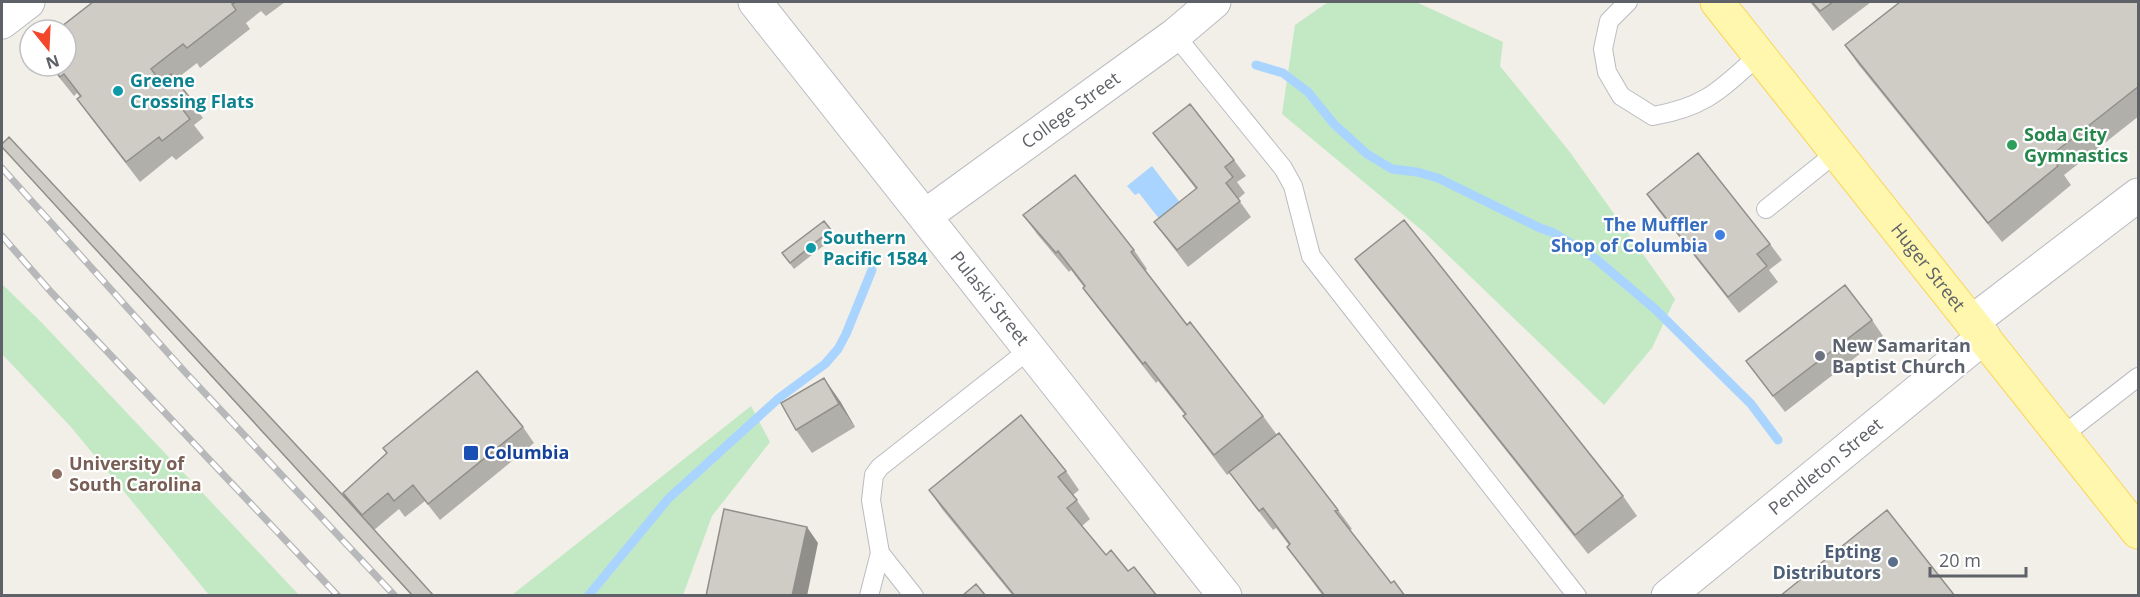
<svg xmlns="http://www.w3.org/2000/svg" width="2140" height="597" font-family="'Open Sans',sans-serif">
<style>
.green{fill:#c2e9c4}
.water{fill:#a8d4ff}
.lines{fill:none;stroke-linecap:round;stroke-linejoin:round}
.stream{stroke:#a8d4ff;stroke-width:9}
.service-casing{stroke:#b9bcc1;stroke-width:20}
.minor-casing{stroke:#b9bcc1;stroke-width:35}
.tertiary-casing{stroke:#b9bcc1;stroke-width:35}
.primary-casing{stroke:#fad657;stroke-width:35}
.service{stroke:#fff;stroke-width:18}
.minor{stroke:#fff;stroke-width:33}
.tertiary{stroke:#fff;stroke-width:33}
.primary{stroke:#fff7ad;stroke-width:33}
.rail-casing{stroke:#b7b8b9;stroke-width:7}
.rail{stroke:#fff;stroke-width:4.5;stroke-dasharray:14;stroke-linecap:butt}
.wall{fill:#b1afa9}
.shaded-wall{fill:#908f8a}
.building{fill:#ceccc5;stroke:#908f8a;stroke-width:1.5}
.culture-dot{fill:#0f9aa8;stroke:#fff;stroke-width:2}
.leisure-dot{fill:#2e9e5b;stroke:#fff;stroke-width:2}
.shop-dot{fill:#3f7fe0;stroke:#fff;stroke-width:2}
.worship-dot{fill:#6b7280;stroke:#fff;stroke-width:2}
.transit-dot{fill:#1a4fb4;stroke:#fff;stroke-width:2}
.education-dot{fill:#8d6e63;stroke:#fff;stroke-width:2}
.service-dot{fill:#5c6f8a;stroke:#fff;stroke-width:2}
.labels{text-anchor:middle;stroke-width:4.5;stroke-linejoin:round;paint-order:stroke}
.culture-label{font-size:18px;font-weight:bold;fill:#0d838f;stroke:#fff;text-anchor:start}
.street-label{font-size:18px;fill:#5e6268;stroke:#fff}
.leisure-label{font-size:18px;font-weight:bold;fill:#27864d;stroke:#fff;text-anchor:start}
.shop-label{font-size:18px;font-weight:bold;fill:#366cbe;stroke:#fff;text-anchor:end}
.worship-label{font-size:18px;font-weight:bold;fill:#5b616d;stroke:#fff;text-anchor:start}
.transit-label{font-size:18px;font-weight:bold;fill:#164399;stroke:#fff;text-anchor:start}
.education-label{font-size:18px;font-weight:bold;fill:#785e54;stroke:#fff;text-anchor:start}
.service-label{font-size:18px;font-weight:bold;fill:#4e5e75;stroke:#fff;text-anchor:end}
</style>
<rect width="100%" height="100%" fill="#f1efe7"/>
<path class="green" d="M1328 2H1416L1503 42 1500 66 1569 151 1675 299 1652 348 1604 405 1424 232 1282 114 1295 25Z
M2 284 42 323 299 595H209L71 427 2 354Z
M751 406 770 442 712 516 683 595H512Z"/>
<path class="water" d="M1152 166 1185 209 1164 225 1139 193 1135 195 1127 186Z"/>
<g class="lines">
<path class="stream" d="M1256 65 1283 73 1308 92 1334 124 1367 154 1392 169 1417 172 1438 178 1540 228 1554 233 1596 259 1656 310 1751 404 1778 440
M588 596 668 499 779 398 825 364 838 349 846 334 872 270"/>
<g class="service-casing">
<path id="service" d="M1628 2 1609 21 1603 49 1607 72 1621 96 1653 116C1706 107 1721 89 1759 55
M1175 35 1283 168 1293 186 1311 256 1577 596
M1766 209 1837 152
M2062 436 2138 377
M880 553 914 596
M869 596 880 553 871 500 874 475 880 467 1030 349"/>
</g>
<g class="minor-casing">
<g id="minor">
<path d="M2 22 28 2"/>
<path id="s1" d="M925 216 1175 35 1214 2"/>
<path d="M1972 322 2138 195"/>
<path id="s2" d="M1668 596 1984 337"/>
</g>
</g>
<g class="tertiary-casing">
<g id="tertiary">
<path id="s3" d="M755 2 1225 596"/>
</g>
</g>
<g class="primary-casing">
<g id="primary">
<path id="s4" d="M1717 2 2138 532"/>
</g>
</g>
<use href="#service" class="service"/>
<use href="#minor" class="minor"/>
<use href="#tertiary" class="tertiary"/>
<use href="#primary" class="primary"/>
<g class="rail-casing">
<path id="rail" d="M2 168 185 372 395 596
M2 236 51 292 338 596"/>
</g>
<use href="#rail" class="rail"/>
</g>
<path class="wall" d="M113 2H285L266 16 261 11 246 23 250 29 200 68 197 63 175 80 203 118 194 125 204 138 176 160 172 156 140 182 91 118 77 99 80 97 77 93 74 96 50 66H66Z
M1810 2H1871L1833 31Z
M2139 2V116L2064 175 2071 185 2002 242 1858 64 1845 45Z
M1153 133 1234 160 1246 176 1237 182 1245 193 1238 199 1251 217 1188 267 1166 238 1154 222 1196 189 1165 149Z
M2 147 350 503 343 493 387 454 383 448 523 427 534 443 440 520 425 501 405 517 399 509 374 530 434 596H412Z
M1647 194 1770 244 1782 260 1769 270 1778 282 1739 313 1658 210Z
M1023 215 1134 250 1147 269 1145 271 1187 325 1263 416 1277 435 1338 510 1352 529 1350 530 1391 583 1405 596H1323L1287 547 1289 545 1276 528 1273 530 1243 491 1230 473 1227 475 1197 435 1183 416 1185 415 1158 381 1156 383 1097 307 1083 288 1084 287 1071 270 1069 272 1037 234Z
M824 221 836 236 794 269 782 253Z
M1355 259 1623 496 1637 516 1588 554 1369 278Z
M1872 320 1883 336 1785 412 1746 361Z
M840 401 855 427 812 453 796 430Z
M1066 471 1079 490 1073 495 1090 519 1082 526 1106 555 1128 571 1157 596H1013L942 509 929 490Z"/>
<path class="shaded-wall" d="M824 378 840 401 855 427 839 404Z
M807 527 818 543 807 596H792Z"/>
<path class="building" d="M93 2H236L232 4 236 10 187 48 183 44 151 69 161 82 171 74 190 98 180 106 190 119 162 141 159 137 126 162 77 99 81 96 64 74 60 77 52 66H66V30H57Z
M1812 2H1833L1820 11Z
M1900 2H2139V86L2050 156 2058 166 1988 223 1845 45Z
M1190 104 1234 160 1225 167 1233 177 1226 183 1240 201 1177 250 1154 222 1197 188 1153 133Z
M9 137 350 503 434 596H413L2 147V144Z
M1698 153 1770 244 1757 254 1767 266 1728 297 1647 194Z
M1075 175 1134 250 1131 252 1187 325 1190 322 1263 416 1214 455 1183 416 1186 414 1145 362 1143 364 1083 288 1085 286 1058 251 1056 253 1023 215Z
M1404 220 1623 496 1575 535 1355 259Z
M824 221 831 230 790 263 782 253Z
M1845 285 1872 320 1773 396 1746 361Z
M477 371 523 427 428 504 413 485 394 501 388 493 362 515 343 493 387 453 383 448Z
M824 378 839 404 796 430 781 403Z
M1021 415 1066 471 1058 477 1077 500 1067 508 1106 555 1111 550 1128 571 1134 567 1157 596H1015L929 490Z
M1279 433 1338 510 1335 511 1391 583 1394 581 1405 596H1325L1287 547 1290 544 1263 508 1259 511 1229 472Z
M724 509 807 527 792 596H706Z
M1887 510 1955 596H1780Z
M976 584 986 596H962Z"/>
<g class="culture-dot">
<circle cx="118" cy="91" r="6"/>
<circle cx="811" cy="248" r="6"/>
</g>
<circle class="leisure-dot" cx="2012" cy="145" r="6"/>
<circle class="shop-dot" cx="1720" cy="235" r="6"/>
<circle class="worship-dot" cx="1820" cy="356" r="6"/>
<rect class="transit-dot" x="463" y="445" width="16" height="16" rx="3"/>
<circle class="education-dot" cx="57" cy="474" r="6"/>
<circle class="service-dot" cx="1893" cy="562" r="6"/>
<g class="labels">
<g class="culture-label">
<text x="130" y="87">Greene<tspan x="130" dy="21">Crossing Flats</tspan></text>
<text x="823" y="244">Southern<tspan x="823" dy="21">Pacific 1584</tspan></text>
</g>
<g class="street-label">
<text dy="6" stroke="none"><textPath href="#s1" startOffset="180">College Street</textPath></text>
<text dy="6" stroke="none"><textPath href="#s4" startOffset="339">Huger Street</textPath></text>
<text dy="6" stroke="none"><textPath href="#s3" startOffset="378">Pulaski Street</textPath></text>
<text dy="6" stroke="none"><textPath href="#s2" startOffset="204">Pendleton Street</textPath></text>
</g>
<g class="leisure-label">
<text x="2024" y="141">Soda City<tspan x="2024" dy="21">Gymnastics</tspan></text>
</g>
<g class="shop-label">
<text x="1708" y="231">The Muffler<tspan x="1708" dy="21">Shop of Columbia</tspan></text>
</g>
<g class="worship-label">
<text x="1832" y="352">New Samaritan<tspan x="1832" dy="21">Baptist Church</tspan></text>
</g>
<g class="transit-label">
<text x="484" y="459">Columbia</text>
</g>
<g class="education-label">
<text x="69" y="470">University of<tspan x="69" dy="21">South Carolina</tspan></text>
</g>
<g class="service-label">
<text x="1881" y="558">Epting<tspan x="1881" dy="21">Distributors</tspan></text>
</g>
</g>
<rect width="2140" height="597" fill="none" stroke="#5e6268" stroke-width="6"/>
<g transform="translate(48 48) rotate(162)"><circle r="28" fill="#ffffff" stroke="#bfc0c3" stroke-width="1.5"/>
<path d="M0-4.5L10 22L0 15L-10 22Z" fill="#f3462a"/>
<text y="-9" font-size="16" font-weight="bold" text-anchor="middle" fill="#5e6268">N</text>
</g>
<path d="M1930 567v9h96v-9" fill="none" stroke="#5e6268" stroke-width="3"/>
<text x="1939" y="567" font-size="18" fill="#5e6268" stroke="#ffffff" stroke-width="4.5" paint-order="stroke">20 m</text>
</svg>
